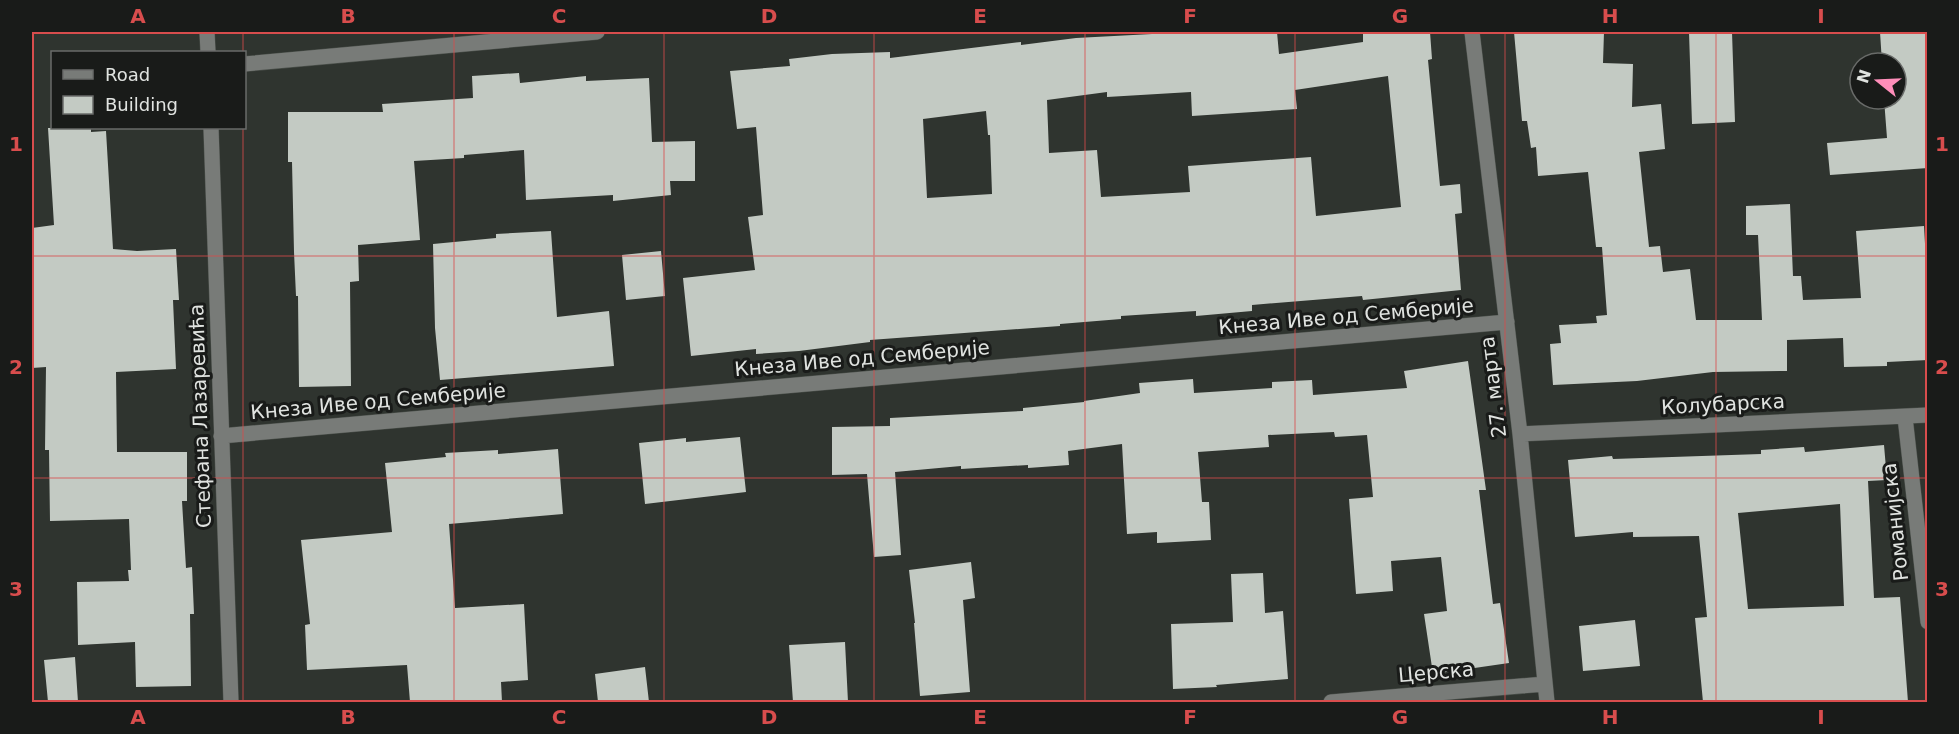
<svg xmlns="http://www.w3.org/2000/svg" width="1959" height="734" font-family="'DejaVu Sans',sans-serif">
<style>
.building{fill:#c3cac3;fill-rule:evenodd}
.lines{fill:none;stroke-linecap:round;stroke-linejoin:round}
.minor-casing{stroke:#4b504b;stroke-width:16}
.minor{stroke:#787b78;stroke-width:15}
.grid{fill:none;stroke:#d84d4d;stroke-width:1.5;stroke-opacity:0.55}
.labels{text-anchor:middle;stroke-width:6;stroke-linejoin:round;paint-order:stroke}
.street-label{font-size:20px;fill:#e0e3e0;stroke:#191b19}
.neatline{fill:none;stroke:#d84d4d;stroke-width:2}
.grid-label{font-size:20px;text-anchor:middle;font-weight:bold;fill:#d84d4d}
</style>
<rect width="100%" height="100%" fill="#2f342f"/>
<path class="building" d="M1171 32H1277L1279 54 1363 42V32H1430L1432 59 1428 60 1440 186 1460 184 1462 213 1455 214 1461 290 1363 300 1362 296 1252 305V311L1196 316V311L1121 316V319L1060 324V326L870 340V342L799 351 756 354V349L691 356 683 278 755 270 748 217 763 215 756 127 737 129 730 71 790 66 789 59 832 54 890 52V58L1021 42V45L1076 38 1171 33ZM1388 76 1401 207 1316 216 1311 157 1188 166 1190 192 1101 197 1097 150 1049 153 1047 100 1107 92V97L1191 92 1192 116 1297 109 1295 90ZM986 111 988 135H990L992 194 927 198 923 119Z
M1514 32H1604L1603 63 1633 64 1632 107 1661 104 1665 149 1639 152 1649 247 1660 246 1663 272 1690 269 1696 320H1762L1758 235H1746V206L1790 204 1793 276H1801L1803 300 1861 298 1856 231 1924 226 1928 296V360L1887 362V366L1844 367 1843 338 1787 340V371L1713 372 1637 381 1553 385 1550 344 1561 343 1559 325 1597 323 1596 316 1607 315 1602 247H1596L1588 172 1538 176 1536 147 1531 148 1527 121H1522Z
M1689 32H1732L1735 122 1692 124Z
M1880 32H1928V168L1830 175 1827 143 1887 138 1884 99H1896V63H1882Z
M519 73 520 83 586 76V81L649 78 652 142 695 141V181H670L671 195 613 201V195L526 200 524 150 464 155V158L414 161 420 240 358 245 359 281 350 282 351 386 299 387 298 296H296L294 252 292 162H288V112H383L382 104 473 98 472 76Z
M48 128H91V132L106 131 113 249 137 251 176 249 179 300H173L176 369 116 372 117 452H187V501H182L186 568 192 567 194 614H190L191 686 136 687 135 642 78 645 77 582 129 581 128 570H131L129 519 50 521 49 450H45L46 367 32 368V228L54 225Z
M551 231 557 317 609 311 614 366 440 380 435 328 433 244 496 238V234Z
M661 251 665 296 626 300 622 255Z
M1468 361 1486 490H1479L1493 604 1500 603 1509 663 1433 674 1424 614 1447 611 1441 557 1391 561 1393 591 1356 594 1349 499 1373 497 1367 435 1335 437 1334 432 1268 435 1269 447 1198 452 1202 502H1209L1211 540 1157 543V532L1127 534 1122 444 1068 451 1069 465 1028 468V465L961 469V466L895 472 901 555 874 557 867 474 832 475V427L890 426V418L1023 411V408L1084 402V401L1140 393 1139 383 1193 379 1194 393 1272 388V382L1312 380 1313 395 1407 388 1404 371Z
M740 437 746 492 645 504 639 443 686 438V442Z
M1884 445 1887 480 1868 481 1874 598 1900 597 1908 702H1703L1695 618 1707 617 1699 536 1633 537V532L1575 537 1568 460 1612 456 1613 459 1761 454V450L1804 447 1805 452ZM1840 504 1844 606 1748 609 1738 513Z
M558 449 563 514 449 524 455 608 524 604 528 680 501 682 502 702H410L407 665 307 670 305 625 310 624 301 540 392 532 385 463 446 457 445 453 498 450V454Z
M971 562 975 598 963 600 970 692 920 696 914 623H915L909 570Z
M1263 573 1265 613 1283 611 1288 679 1216 685 1217 687 1173 689 1171 624 1233 622 1231 574Z
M1635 620 1640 666 1583 671 1579 626Z
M845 642 848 702H793L789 645Z
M75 657 78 702H48L44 660Z
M645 667 649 702H598L595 674Z"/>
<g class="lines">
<g class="minor-casing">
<path id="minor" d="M207 32 208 52
M1472 32 1520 434 1547 702
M244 64 597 32
M211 128 231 702
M1905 417 1928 622
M1520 434 1928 415
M221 436 1507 322
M1331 702 1545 684"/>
</g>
<use href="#minor" class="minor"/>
</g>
<path class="grid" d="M243 32V52M454 32V702M664 32V702M874 32V702M1085 32V702M1295 32V702M1505 32V702M1716 32V702M243 128V702M32 256H1928M32 478H1928"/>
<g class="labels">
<g class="street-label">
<text transform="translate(1346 316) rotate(-5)" y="7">Кнеза Иве од Семберије</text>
<text transform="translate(862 358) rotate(-5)" y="7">Кнеза Иве од Семберије</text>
<text transform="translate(1493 387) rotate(-97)" y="7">27. марта</text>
<text transform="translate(378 401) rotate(-5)" y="7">Кнеза Иве од Семберије</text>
<text transform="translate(1723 404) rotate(-3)" y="7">Колубарска</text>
<text transform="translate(200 416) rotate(-92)" y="7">Стефана Лазаревића</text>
<text transform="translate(1895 522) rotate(-96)" y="7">Романијска</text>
<text transform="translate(1436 672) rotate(-5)" y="7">Церска</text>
</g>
</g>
<rect width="1959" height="734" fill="none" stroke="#191b19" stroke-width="66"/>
<rect x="51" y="51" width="195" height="78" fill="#191b19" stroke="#696b69" stroke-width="1.5"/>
<rect x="63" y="70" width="30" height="9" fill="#787b78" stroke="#696b69" stroke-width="1.5"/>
<text x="105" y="81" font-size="18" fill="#e0e3e0">Road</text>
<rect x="63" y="96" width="30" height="18" fill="#c3cac3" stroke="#696b69" stroke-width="1.5"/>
<text x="105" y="111" font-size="18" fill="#e0e3e0">Building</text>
<g transform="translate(1878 81) rotate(288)"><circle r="28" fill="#191b19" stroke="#696b69" stroke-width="1.5"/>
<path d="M0-4.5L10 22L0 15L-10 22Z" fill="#ff8eba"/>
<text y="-9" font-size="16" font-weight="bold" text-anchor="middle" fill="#e0e3e0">N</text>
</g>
<rect x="33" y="33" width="1893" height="668" class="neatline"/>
<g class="grid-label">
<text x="138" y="23">A</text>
<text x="348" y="23">B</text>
<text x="559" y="23">C</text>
<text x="769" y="23">D</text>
<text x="980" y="23">E</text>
<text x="1190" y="23">F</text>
<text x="1400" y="23">G</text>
<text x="1610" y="23">H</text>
<text x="1821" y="23">I</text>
<text x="16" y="151">1</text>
<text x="1942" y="151">1</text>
<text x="16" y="374">2</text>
<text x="1942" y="374">2</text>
<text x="16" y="596">3</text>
<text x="1942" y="596">3</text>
<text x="138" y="724">A</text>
<text x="348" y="724">B</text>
<text x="559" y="724">C</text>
<text x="769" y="724">D</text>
<text x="980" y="724">E</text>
<text x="1190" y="724">F</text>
<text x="1400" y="724">G</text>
<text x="1610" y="724">H</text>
<text x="1821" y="724">I</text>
</g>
</svg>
